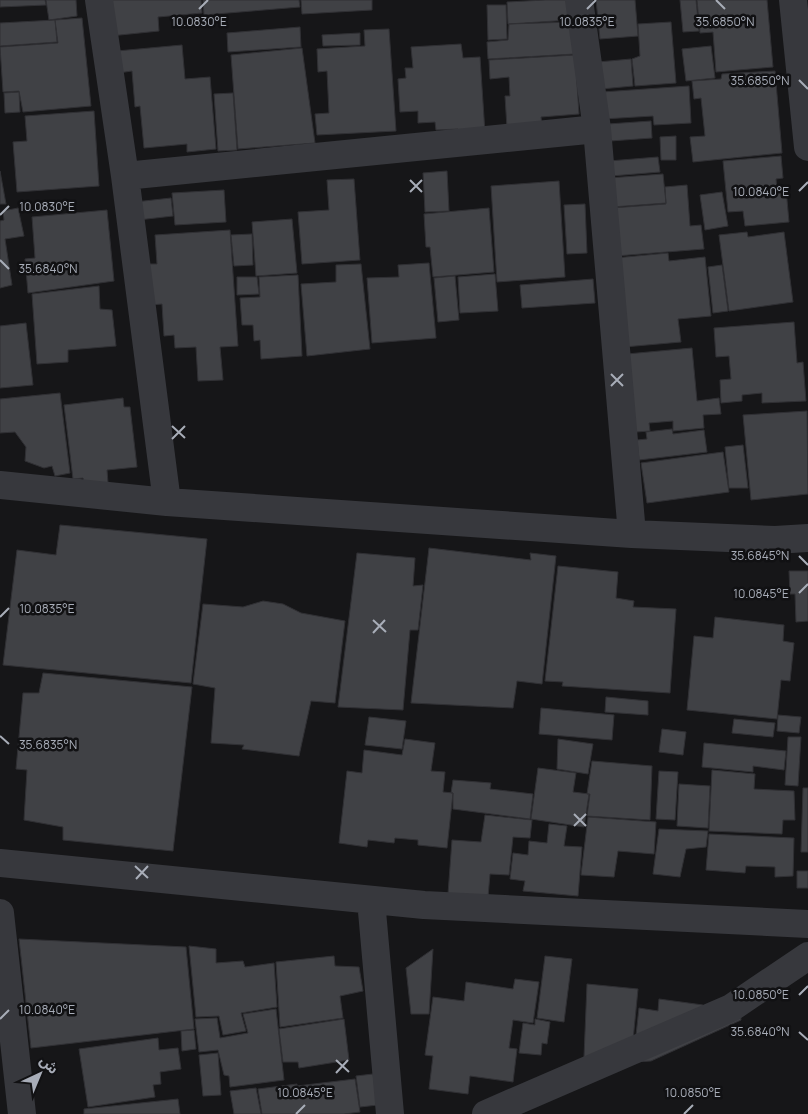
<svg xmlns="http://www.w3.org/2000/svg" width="808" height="1114" font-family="Manrope,'Noto Sans Arabic',sans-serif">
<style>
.building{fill:#404145;stroke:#303034}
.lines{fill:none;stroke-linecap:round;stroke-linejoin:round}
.minor{stroke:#37383d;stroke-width:28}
.ticks{fill:none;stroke:#a8adb8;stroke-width:2}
.ticks-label{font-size:12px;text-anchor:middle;fill:#a8adb8;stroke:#111113;stroke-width:5;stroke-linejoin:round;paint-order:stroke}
</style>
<rect width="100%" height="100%" fill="#161618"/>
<path class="building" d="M0 0H45L46 5 0 7Z
M46 0H76L77 16 49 20Z
M106 0H201L202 13 158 17 159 31 110 36Z
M203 0H299L300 7 204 15Z
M301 0H372V10L302 14Z
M545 0H570L571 20 508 24 507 2Z
M596 0H635L638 36 600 39Z
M680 0H696L699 31 683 32Z
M697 0H767L773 67 716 72 713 32 700 33Z
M487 5H506L507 39 488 40Z
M82 18 91 106 23 112 19 91 3 92 0 47 58 43 55 20Z
M55 20 57 42 0 46V23Z
M572 22 575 54 488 59 487 42 508 40 509 24Z
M671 22 676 83 635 86 632 59 640 56 638 24Z
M300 27 301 47 228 52 227 33Z
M389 29 396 131 317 135 315 114 329 113 327 71 318 72 317 49 365 46 364 30Z
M360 33V45L323 46 322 35Z
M461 44 463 58 480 57 485 133 458 135V129L436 130 435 122 418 123V111L400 112 398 79 406 78 405 68H413L411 47Z
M182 45 185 79 210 77 216 149 187 152V144L144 148 140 106 135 107 132 71 118 73 117 51Z
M711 46 715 78 686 81 682 49Z
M302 48 315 143 238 149 231 55Z
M575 55 579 114 541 117 542 126 507 128 505 96H510L509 77 490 79 489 60Z
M631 59 633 86 601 89 598 62Z
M775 71 782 153 693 162 690 137 705 136 701 98 694 99 692 81 721 79 722 74Z
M689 86 691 123 654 125 653 116 603 119 602 92Z
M19 92 20 112 5 113 4 93Z
M233 93 237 150 218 151 214 94Z
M94 111 99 186 17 192 13 142 27 141 25 116Z
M651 121 652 138 610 141 608 124Z
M676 136V160H661L660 137Z
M781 156 783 178 776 179 777 190 786 189 789 222 745 226 743 211 728 212 723 161Z
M658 157 660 172 611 176 609 161Z
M0 171 6 204H0Z
M447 171 449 211 425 212 423 173Z
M663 174 666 203 612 207 609 178Z
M354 179 360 260 302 264 298 212 329 210 327 180Z
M559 181 565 277 497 282 491 186Z
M687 185 690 226 701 225 704 249 616 256 612 208 666 204 665 187Z
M224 190 226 222 175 225 172 193Z
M722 192 728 226 705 230 700 195Z
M171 198 173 216 138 220 135 202Z
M585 204 587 253 567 254 564 205Z
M18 208 24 236 5 239 12 285 0 288V221L4 220 3 211Z
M489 208 494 272 433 277 430 247H426L424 214Z
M107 210 114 281 28 293 25 259 35 258 32 217Z
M292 219 297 273 256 276 252 222Z
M230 230 238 346 220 347 223 380 198 381 196 347 175 348 174 335 164 336 162 304 150 305 148 264H157L155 235Z
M747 232 748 237 784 232 793 302 729 311 719 235Z
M252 234 253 265 234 266 231 235Z
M668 253 669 261 705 257 711 316 678 319 681 342 624 347 615 258Z
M429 263 436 338 372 343 367 278 399 277 398 265Z
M361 264 370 349 307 356 301 284 336 282V265Z
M722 265 728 311 713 313 708 267Z
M495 274 498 311 460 313 458 277Z
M298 275 302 356 261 359 260 340 254 341 253 325H242L240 298 260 297 259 277Z
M455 276 459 320 438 322 434 278Z
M237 277H257L259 294 237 295Z
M593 279 595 303 522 308 520 285Z
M99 286 100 309 112 310 116 346 68 350V362L37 364 32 294Z
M794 322 797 363 803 362 806 401 762 403V393L742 395V401L721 403 720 380 731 379 729 356 716 357 714 328Z
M26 323 33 385 0 388V326Z
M692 348 697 401 719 398 721 414 703 415 704 428 673 431V421L649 423 650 431 636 432 627 354Z
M60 393 70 473 55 476 52 466 44 468 25 461 26 447 15 432 0 433V399Z
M123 398 124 407H130L137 467 107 470 108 483 85 485 83 478 73 479 64 405Z
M807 411 808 494 751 500 743 415Z
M672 429 673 434 704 430 707 452 639 460 637 440 647 439 646 432Z
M743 445 748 488H729L725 447Z
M723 452 729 492 647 503 641 463Z
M60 525 207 539 191 683 3 665 17 550 56 555Z
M429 548 531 560 530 553 556 556 542 684 517 681 513 708 411 703Z
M357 553 415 558 413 586 423 585 418 630H410L403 710 338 707Z
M558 566 618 572 616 598 634 601 633 607 676 609 670 693 562 686 563 682 545 681Z
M789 571H808V621L796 622 795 594H790Z
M263 601 283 604 301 613 345 621 335 703 311 701 299 756 242 749 244 745 211 743 215 688 193 684 203 604 243 607Z
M715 617 784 625 783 641 794 643 790 681 781 680 777 719 687 710 694 636 713 638Z
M43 673 192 687 173 851 63 840V827L24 820 27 770 16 769 23 693H39Z
M606 697 648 701V715L605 712Z
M541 708 614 715 612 740 539 734Z
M778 715 801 717 799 733 777 731Z
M369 717 406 721 402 749 365 745Z
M734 719 775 723 773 737 732 733Z
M662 729 686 732 683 755 659 752Z
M788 737H801L798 786 785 785Z
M405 739 435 743 431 771 445 772 443 792 453 793 447 848 418 845V840L395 838 394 843 368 840 367 847 339 843 347 771 362 773 364 750 402 755Z
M558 739 593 744 588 774 557 769Z
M704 743 786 751 784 770 753 766V772L702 767Z
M592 761 652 766 650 820 587 816 590 794H587Z
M538 768 576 773 573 792 589 794 584 827 531 819Z
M712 770 755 774 754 789 794 791 795 820H783L782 834 709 831Z
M659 771 678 772 675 820 656 819Z
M453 780 491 783 490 789 533 794 530 819 453 809V793H451Z
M679 784 710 786 708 828 677 826Z
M803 788H808V852H801Z
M485 815 532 820 530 838 513 837 509 875 490 874 488 897 448 894 452 840 481 842Z
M588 817 656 822 654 854 618 851 614 877 581 875Z
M549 824 567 826 564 846 582 847 578 896 523 891 525 881 510 879 513 853 528 855 529 841 547 843Z
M659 829 708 831 706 847 686 849 680 877 653 874Z
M709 834 794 838 793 876 775 877V867L746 866 745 873 706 870Z
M797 871H808V888H797Z
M19 939 186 947 194 1029 31 1048Z
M189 946 216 949V963L243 961 245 967 274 963 277 1007 241 1013 246 1031 223 1035 219 1016 196 1017Z
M433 949 429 1014H411L406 968Z
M334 956 335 966 359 967 363 991 340 996 343 1018 280 1027 276 962Z
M545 956 572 959 564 1022 537 1018Z
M515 979 539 982 533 1023 513 1020 509 1048 517 1049 513 1082 470 1076 468 1094 429 1089 433 1056 425 1055 433 997 464 1001 466 982 513 989Z
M587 984 638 989 631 1061 583 1081Z
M659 999 703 1005 702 1011 740 1012 741 1020 651 1061 633 1062 639 1008 658 1011Z
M276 1009 284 1080 230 1087 229 1076 224 1075 218 1050 199 1052 195 1019 217 1018 220 1038 248 1033 243 1014Z
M344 1019 349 1060 299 1068 298 1062H283L279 1029Z
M535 1019 550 1022 547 1044 542 1043 541 1055 519 1053 523 1023 535 1025Z
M194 1030 196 1049 182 1051 181 1031Z
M158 1038 159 1050 178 1048 181 1069 160 1072 161 1084 153 1085 155 1097 88 1107 79 1049Z
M218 1053 221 1095 203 1096 199 1055Z
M373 1074 378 1105 360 1107 356 1076Z
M355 1079 360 1112 344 1114H262L258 1089 297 1084V1086Z
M256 1088 261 1114H234L230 1091Z
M178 1099 180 1114H84V1109Z"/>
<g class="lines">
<path class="minor" d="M99 0 125 176 167 502
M579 0 597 129 632 534
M793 0 808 147
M125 176 597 129
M0 485 167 502 632 534 775 540 808 538
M0 863 424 905 808 924
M371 900 390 1114
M0 913 22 1114
M486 1114 731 1008 808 956"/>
</g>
<path class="ticks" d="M716 0 725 9M199 9 208 0M587 9 596 0M799 80 808 89M410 180 422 192M799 191 808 182M410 192 422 180M0 215 9 206M0 260 9 269M611 374 623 386M611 386 623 374M172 426 185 438M172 439 185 426M799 556 808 565M799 593 808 584M0 617 9 608M373 620 386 632M373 633 385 620M0 736 9 744M574 814 586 826M574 826 586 814M135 866 148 878M136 879 148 866M799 995 808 986M0 1019 9 1010M799 1032 808 1040M336 1060 349 1072M336 1073 348 1060M296 1114 305 1105M684 1114 693 1105"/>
<g class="ticks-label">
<text x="725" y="26">35.6850°N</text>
<text x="199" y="26">10.0830°E</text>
<text x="587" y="26">10.0835°E</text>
<text x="760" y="85">35.6850°N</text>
<text x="761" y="196">10.0840°E</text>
<text x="47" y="211">10.0830°E</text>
<text x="48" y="273">35.6840°N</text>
<text x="760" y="560">35.6845°N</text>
<text x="761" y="598">10.0845°E</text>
<text x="47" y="613">10.0835°E</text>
<text x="48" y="749">35.6835°N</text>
<text x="761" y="999">10.0850°E</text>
<text x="47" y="1014">10.0840°E</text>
<text x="760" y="1036">35.6840°N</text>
<text x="305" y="1097">10.0845°E</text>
<text x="693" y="1097">10.0850°E</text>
</g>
<g transform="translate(40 1074) rotate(44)" stroke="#111113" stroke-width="4" paint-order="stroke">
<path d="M0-4L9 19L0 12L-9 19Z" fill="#a8adb8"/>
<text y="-8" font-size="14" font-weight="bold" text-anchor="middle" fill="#a8adb8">ش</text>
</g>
</svg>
